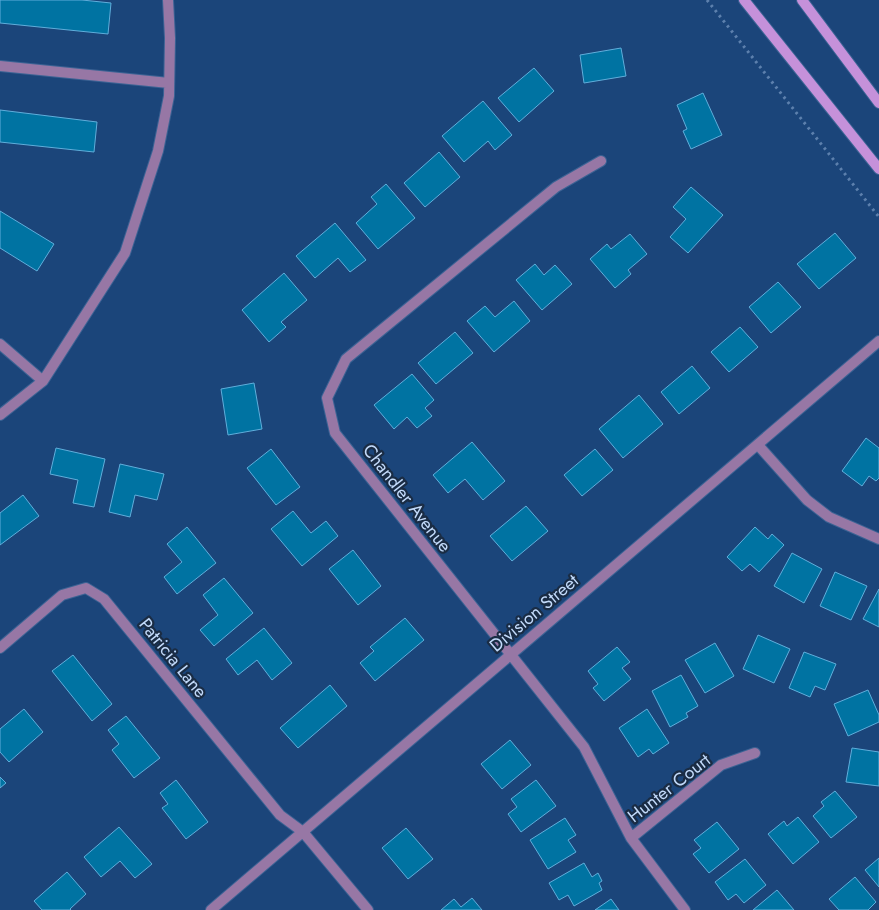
<svg xmlns="http://www.w3.org/2000/svg" width="879" height="910" font-family="Jost,sans-serif">
<style>
.building{fill:#0073a2;stroke:#60aedb}
.lines{fill:none;stroke-linecap:round;stroke-linejoin:round}
.street-casing{stroke:#3c6394;stroke-width:12}
.secondary-casing{stroke:#3c6394;stroke-width:12}
.path{stroke:#5d80ad;stroke-width:3;stroke-dasharray:2.5 4;stroke-linecap:butt}
.street{stroke:#9777a5;stroke-width:10}
.secondary{stroke:#c591da;stroke-width:10}
.labels{text-anchor:middle;stroke-width:4.5;stroke-linejoin:round;paint-order:stroke}
.street-label{font-size:18px;fill:#c2dafa;stroke:#1a2c44}
</style>
<rect width="100%" height="100%" fill="#1b457a"/>
<path class="building" d="M0 0H82L111 3 108 34 0 23Z
M621 48 626 76 584 83 580 55Z
M534 68 554 91 519 122 498 98Z
M703 93 722 135 691 149 683 131 687 129 677 105Z
M483 101 512 135 495 150 488 141 464 162 442 136Z
M0 110 97 122 94 152 0 142Z
M439 152 460 177 425 207 404 183Z
M386 184 415 218 378 249 356 223 377 204 371 197Z
M691 187 723 215 688 253 670 237 686 219 673 207Z
M0 211 54 244 37 271 0 248Z
M335 223 366 260 350 272 338 258 315 278 296 256Z
M835 233 856 258 819 289 797 264Z
M630 234 647 254 628 270 631 274 615 288 590 259 607 244 611 249Z
M535 264 544 275 555 265 572 284 542 310 516 280Z
M284 273 307 300 281 322 286 327 269 342 242 310Z
M778 282 801 307 771 333 749 307Z
M514 301 530 321 494 352 467 321 485 306 495 317Z
M740 327 758 347 729 372 711 352Z
M455 332 473 353 436 384 418 363Z
M692 366 710 388 679 414 661 392Z
M412 374 434 400 425 408 432 416 417 428 407 417 394 429 374 405Z
M254 383 262 429 228 435 221 389Z
M639 395 663 424 623 458 599 429Z
M866 438 879 448V478L876 481 869 476 862 486 842 471Z
M472 442 505 481 483 500 465 479 448 493 433 475Z
M56 448 105 459 94 507 73 503 78 480 50 474Z
M271 449 300 487 276 505 247 468Z
M595 449 613 470 582 496 564 475Z
M120 464 164 474 157 500 135 495 130 517 109 512Z
M23 495 39 516 0 545V513Z
M526 506 548 531 512 561 490 536Z
M293 511 311 533 326 521 338 536 302 566 271 529Z
M187 527 216 563 177 594 164 577 182 562 167 544Z
M755 527 768 539 772 534 784 545 759 572 750 564 742 571 727 557Z
M353 550 381 586 358 605 329 569Z
M792 553 822 569 804 603 774 586Z
M835 572 867 586 851 620 820 606Z
M224 578 253 613 214 646 200 630 218 615 203 595Z
M879 589V627L863 619Z
M405 618 424 640 375 681 360 663 374 651 370 647Z
M264 628 292 663 272 680 257 660 238 675 226 659Z
M758 635 790 649 774 683 743 669Z
M715 643 734 676 705 693 685 660Z
M617 647 630 662 622 668 631 679 604 701 593 688 598 684 588 671Z
M804 652 836 664 825 690 815 686 810 697 789 688Z
M73 655 112 704 92 721 52 671Z
M681 675 698 706 686 713 688 717 670 727 652 691Z
M330 685 347 706 298 748 280 728Z
M868 690 879 715V722L848 736 834 704Z
M24 709 43 732 9 762 0 752V729Z
M647 709 669 743 653 754 649 749 638 757 619 728Z
M126 716 160 758 134 778 112 750 119 744 108 730Z
M510 740 531 765 502 789 481 764Z
M852 748 879 752V786L846 782Z
M0 777 6 783 0 788Z
M176 780 208 822 186 839 162 808 168 804 160 793Z
M536 780 556 806 521 832 508 814 517 807 511 799Z
M835 791 857 817 831 838 813 816 824 806 821 802Z
M798 817 819 842 793 864 768 834 784 821 787 826Z
M565 818 576 835 568 840 576 852 548 869 530 840Z
M717 822 739 849 709 873 693 854 701 848 694 840Z
M119 827 152 864 135 878 120 861 101 877 84 857Z
M406 828 433 859 408 879 382 848Z
M879 858V887L865 870Z
M745 859 766 885 744 903 736 894 728 900 715 882Z
M584 863 592 877 598 873 602 881 599 883 602 890 574 906 568 895 559 900 549 883Z
M67 872 86 894 70 909 71 910H42L34 901Z
M855 877 876 902 868 910H839L829 899Z
M777 890 794 910H753Z
M472 898 482 910H441L454 899 461 907Z
M611 899 619 910H595Z"/>
<g class="lines">
<g class="street-casing">
<path id="street" d="M0 66 169 83
M601 161 556 187 346 359 327 398 335 433 584 747 631 838 685 910
M0 344 43 381
M0 415 43 381 125 253 158 151 169 96 170 38 168 0
M758 445 807 500 829 517 879 539
M0 648 62 595 86 588 104 599 280 815 303 832 368 910
M631 838 721 765 755 753
M211 910 879 341"/>
</g>
<g class="secondary-casing">
<path id="secondary" d="M744 0 879 169
M802 0 879 103"/>
</g>
<path class="path" d="M707 0 879 217"/>
<use href="#street" class="street"/>
<use href="#secondary" class="secondary"/>
</g>
<g class="labels">
<g class="street-label">
<text transform="translate(407 498) rotate(52)" y="6">Chandler Avenue</text>
<text transform="translate(534 613) rotate(-40)" y="6">Division Street</text>
<text transform="translate(173 658) rotate(51)" y="6">Patricia Lane</text>
<text transform="translate(669 788) rotate(-38)" y="6">Hunter Court</text>
</g>
</g>
</svg>
